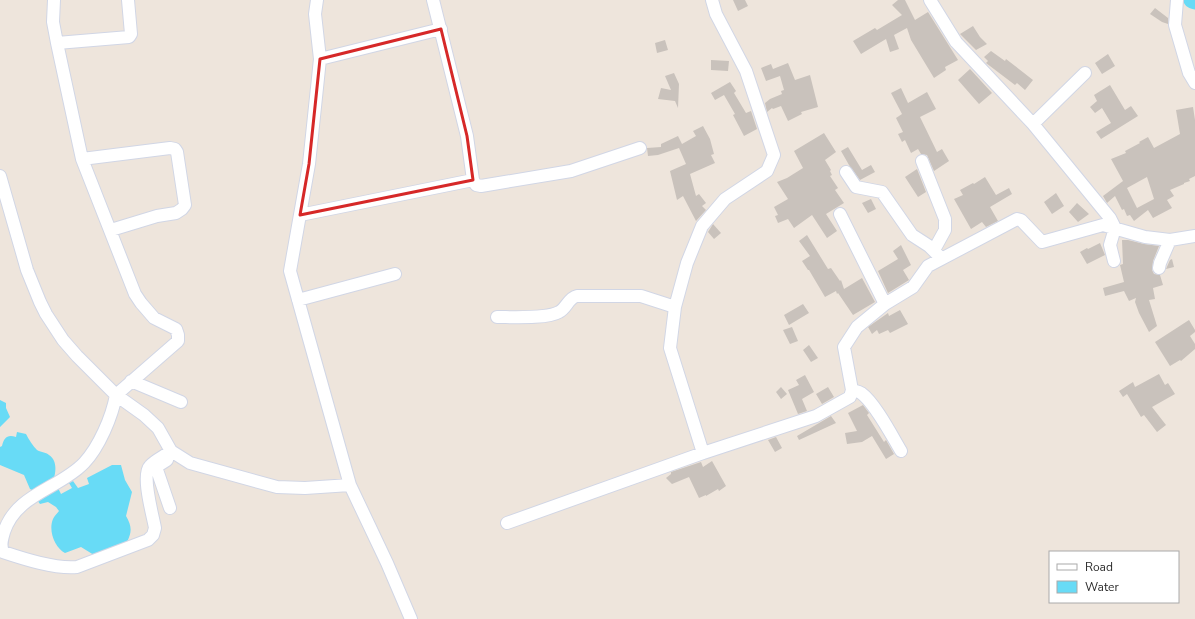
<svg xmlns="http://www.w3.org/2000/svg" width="1195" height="619" font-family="'Nunito Sans',sans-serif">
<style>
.water{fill:#68dbf6}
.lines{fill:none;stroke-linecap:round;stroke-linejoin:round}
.river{stroke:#68dbf6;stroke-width:17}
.building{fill:#c9c2bc;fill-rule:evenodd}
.minor-casing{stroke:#d1d6e5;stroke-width:14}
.minor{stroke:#fff;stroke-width:12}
.marked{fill:none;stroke:#d62828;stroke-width:3;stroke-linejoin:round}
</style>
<rect width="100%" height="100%" fill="#eee5dc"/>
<path class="water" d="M0 400 6 403V408L10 417 0 427Z
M17 432 26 434C29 440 33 446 37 450 40 452 46 452 49 455 57 460 56 471 54 478L34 491 30 489 24 475 0 465V447L2 446C4 438 7 434 16 437Z
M112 465H121L125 480 132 492 126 516C132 526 132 532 127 542L94 555 81 547 65 553C55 548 48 531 53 519 54 516 57 514 59 511L56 507 48 502 40 504 37 500 57 486 61 494 72 488 69 483 73 481 78 488 89 484 87 478Z"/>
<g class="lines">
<path class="river" d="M1192 0 1195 1"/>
</g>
<path class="building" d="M733 0H745L748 6 738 11Z
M898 0H905L915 20 928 12 958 60 945 67 946 70 934 78 911 40 907 28 894 35 899 49 890 52 886 39 861 54 853 41 875 28 877 30 902 15 892 5Z
M1155 8 1168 18V24L1162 22 1150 14Z
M973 26 980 37 987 44 976 50 960 34Z
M665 40 668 50 657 53 655 43Z
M991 51 1005 61 1006 59 1033 80 1025 90 1017 83 1015 85 986 63 988 61 984 57Z
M1108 54 1115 66 1102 74 1095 63Z
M711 60 729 61 728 71 711 70Z
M788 63 795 80 810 75 818 107 801 112 802 114 788 121 781 106 773 109 772 108 767 112 765 103 770 99 782 94 781 91 784 90 780 76 766 81 761 68 771 64 773 69Z
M970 69 992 93 979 104 958 80Z
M674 73 679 84 678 108 675 101 658 99 661 88 671 90 665 76Z
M730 82 736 91 734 93 746 113 751 111 757 129 744 136 733 115 735 114 724 95 715 100 711 93Z
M1110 85 1125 110 1131 106 1138 116 1101 139 1096 132 1111 123 1102 108 1095 113 1090 107 1097 101 1094 95Z
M901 88 908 103 927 92 936 109 920 117 937 152 942 149 949 161 934 171 927 155 921 154 918 149 911 153 905 140 902 142 898 134 903 132 896 118 902 114 891 93Z
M1193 107 1195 120V176L1189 179 1190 181 1184 183V184L1170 190 1174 196 1167 200 1172 208 1153 218 1148 210 1134 221 1130 215 1127 216 1124 209 1122 210 1115 196 1107 203 1103 196 1123 181 1111 159 1126 153 1125 151 1140 143 1139 142 1148 137 1154 148 1180 134 1176 110ZM1147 177 1154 199 1137 208 1127 188Z
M703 126 710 139 714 154 711 155 715 163 690 174 696 196 699 194 706 203 702 206 706 210 696 221 683 196 677 200 670 171 686 164 679 148 658 155 648 156 647 148 661 147V144L678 136 682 144 696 136 693 131Z
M824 133 836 152 825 160 831 170 830 171 832 175 830 176 838 188 835 190 844 203 826 214 837 231 827 238 812 215 794 228 788 219 778 223 775 216 778 215 774 207 788 199 777 182 787 178 803 168 794 151Z
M848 147 862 170 871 165 875 172 860 180 849 165 841 151Z
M917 169 926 192 918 197 905 177Z
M985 177 996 195 1009 188 1012 194 990 207 998 221 986 227 982 222 971 229 954 199 963 195 960 190 973 183 974 184Z
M1056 193 1064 206 1052 214 1044 202Z
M871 199 876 209 868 213 862 203Z
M1077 203 1089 214 1078 222 1069 212Z
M713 224 721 233 714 239 708 232Z
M807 235 828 269 831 268 840 281 841 280 844 289 862 278 875 302 853 315 838 293 837 294 836 291 825 297 809 270H808L802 261 810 256 799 241Z
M1122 240H1128L1144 244 1159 246 1153 261 1152 270 1154 274 1160 275 1163 285 1153 288 1155 299 1149 300 1157 326 1149 332 1139 313 1135 302 1136 298 1129 301 1124 291 1105 296 1103 288 1124 282 1120 265 1123 264Z
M1100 243 1105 255 1087 264 1080 252 1087 248 1088 249Z
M901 245 911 265 903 270 909 280 888 293 878 271 898 259 893 251Z
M1172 259 1174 267 1166 269 1170 260Z
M803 304 809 313 789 325 784 315Z
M900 310 908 324 890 333 888 330 879 334 877 330 872 334 868 327 888 313 889 316Z
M1189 320 1195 330V332L1190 336 1195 344V349L1181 361 1180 360 1170 366 1155 342Z
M792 327 798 341 790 344 783 330Z
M809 345 818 358 811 362 803 350Z
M1159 374 1165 385 1168 383 1175 394 1152 407 1166 425 1157 432 1144 415 1141 417 1127 394 1123 397 1119 391 1133 382 1135 387Z
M805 375 814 392 802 399 807 411 798 414 788 390 799 385 796 380Z
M781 387 787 394 781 399 776 392Z
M828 387 834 397 822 404 816 394Z
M863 405 869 413 867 415 884 442 886 440 894 454 886 459 872 436 862 442 847 444 845 433 857 431 848 413Z
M831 416 836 423 799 440 797 436Z
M776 437 782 448 775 452 768 440Z
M712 461 726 486 719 491 718 489 706 496V495L699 498 689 477 672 484 666 478 671 474V472L701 462 703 467Z"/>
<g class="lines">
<g class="minor-casing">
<path id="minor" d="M54 0 53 22 57 43 82 159 135 294 141 303 154 318 176 329 178 335V341L116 395C112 417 99 447 84 463 59 489 16 494 4 532 2 539 0 545 3 552 24 559 55 569 77 567L148 540 153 535 155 528C153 516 141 475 150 466 155 460 165 456 171 451
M317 0 315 14 320 59 309 164 290 271 350 485 387 563 411 619
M433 0 467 136 473 180 476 185 481 186 571 171 640 148
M930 0 956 42 1033 124 1110 218 1115 228 1110 245 1114 261
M1177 0 1175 25 1189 73 1195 83
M57 43 129 37 131 34 128 0
M320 59 441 29
M1033 124 1085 73
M82 159 170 148 175 149 177 152 185 205 182 209 176 213 157 216 111 230
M922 161 945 219V230L934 250
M846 172 856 187 882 192 912 235 929 246 941 258
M0 176 27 270 40 302 46 314 63 340 77 356 116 395 144 415 158 428 171 451 190 463 277 487 305 488 350 485
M840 214 885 304
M300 215 473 180
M1159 268 1160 263 1170 240
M298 300 395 274
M497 317C512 317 547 319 559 312 567 308 568 298 577 296H641L675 307
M131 381 181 402
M852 390C855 391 858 391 861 393 875 403 892 436 901 451
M703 453 670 348 675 307 687 263 702 226 725 199 767 171 774 155 746 71 716 14 712 0
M167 460 156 467 170 508
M507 523 703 453 816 416 850 397 852 390 844 347 857 327 885 304 913 287 928 266 1017 219 1021 220 1042 242 1103 225 1145 237 1170 240 1195 236"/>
</g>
<use href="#minor" class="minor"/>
</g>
<path class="marked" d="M441 29 467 136 473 180 300 215 309 164 320 59Z"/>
<rect x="1049" y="551" width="130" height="52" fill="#ffffff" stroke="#aaaaaa"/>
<rect x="1057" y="564" width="20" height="6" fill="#ffffff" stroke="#aaaaaa"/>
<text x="1085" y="571" font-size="12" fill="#2b2b2b">Road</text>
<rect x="1057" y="581" width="20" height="12" fill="#68dbf6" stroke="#aaaaaa"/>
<text x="1085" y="591" font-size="12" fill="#2b2b2b">Water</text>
</svg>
